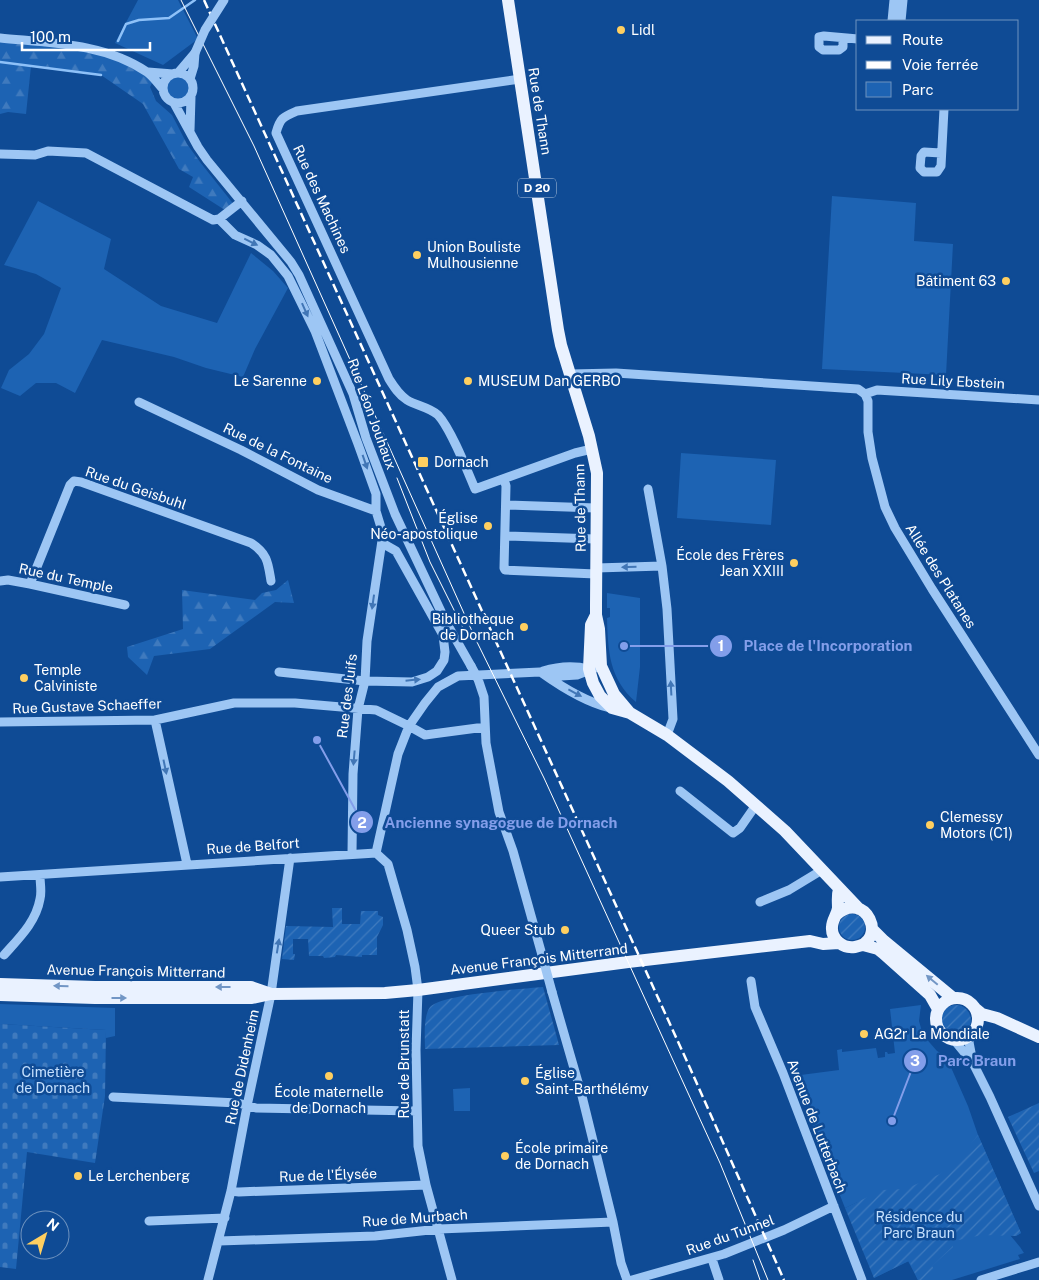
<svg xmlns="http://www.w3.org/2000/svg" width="1039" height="1280" font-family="'Public Sans',sans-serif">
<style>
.green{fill:#1d63b3}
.forest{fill:url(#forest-firs)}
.cemetery{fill:url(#cemetery-stones)}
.garden{fill:url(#garden-furrows)}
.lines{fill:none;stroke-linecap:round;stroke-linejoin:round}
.stream{stroke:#8ec1f8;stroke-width:2.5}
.minor{stroke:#9dc6f4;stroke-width:9}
.major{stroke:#eaf2ff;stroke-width:12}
.tram{stroke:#fff;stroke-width:1}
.rail{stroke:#fff;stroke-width:2.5;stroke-dasharray:9 4;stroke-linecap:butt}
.minor-bridge{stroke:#9dc6f4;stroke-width:9}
.oneway{fill:#4176b6}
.oneway2{fill:#7296c5}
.poi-dot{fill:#ffcf60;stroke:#0f4b95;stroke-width:2}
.labels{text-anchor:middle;stroke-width:5;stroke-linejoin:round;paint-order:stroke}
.shield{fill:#0f4b95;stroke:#b7c9df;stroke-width:1}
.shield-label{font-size:12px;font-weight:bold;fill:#fff}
.poi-label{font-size:14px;fill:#fff;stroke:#0f4b95;text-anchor:start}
.street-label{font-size:14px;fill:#fff;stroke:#0f4b95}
.park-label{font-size:14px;fill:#c5e0fe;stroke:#0f4b95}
.leader{fill:none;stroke:#839eea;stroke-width:2}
.callout-dot{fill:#839eea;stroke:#0f4b95;stroke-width:2}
.mark-label{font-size:15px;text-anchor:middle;font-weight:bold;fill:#fff}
.callout-label{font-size:15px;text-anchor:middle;font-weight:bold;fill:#839eea;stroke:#0f4b95;stroke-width:5;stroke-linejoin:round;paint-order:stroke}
</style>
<defs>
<pattern id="forest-firs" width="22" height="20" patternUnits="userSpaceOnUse" patternTransform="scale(1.25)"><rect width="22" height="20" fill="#1d63b3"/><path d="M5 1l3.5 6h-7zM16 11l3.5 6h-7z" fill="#3f7abe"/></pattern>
<pattern id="cemetery-stones" width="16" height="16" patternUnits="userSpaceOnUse" patternTransform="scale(1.25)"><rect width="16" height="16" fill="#1d63b3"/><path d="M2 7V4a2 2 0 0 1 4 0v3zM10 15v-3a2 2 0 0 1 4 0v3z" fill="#3f7abe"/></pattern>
<pattern id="garden-furrows" width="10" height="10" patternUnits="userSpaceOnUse" patternTransform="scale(1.25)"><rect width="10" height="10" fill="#1d63b3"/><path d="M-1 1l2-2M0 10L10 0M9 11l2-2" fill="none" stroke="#3f7abe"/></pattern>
</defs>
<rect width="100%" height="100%" fill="#0f4b95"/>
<path class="green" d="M138 0H178L198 39 163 65 115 43Z
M167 88a11 11 0 1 1 22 0a11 11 0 1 1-22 0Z
M832 196 916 203 914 241 953 244 946 375 822 369Z
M38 201 111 239 104 269 161 306 217 323 251 253 273 271 288 288 255 349 243 377 206 368 174 357 102 340 75 393 56 383H36L20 396 1 388 9 370 29 354 44 334 61 288 36 274 4 265Z
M681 453 776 460 771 525 677 518Z
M607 593 640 598V667L636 702C609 679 608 651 607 618L610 617V608H607Z
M0 1004 115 1008V1036L106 1038V1030L0 1024Z
M921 1005 919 1021 923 1035 937 1051 946 1056 968 1106 978 1135 1021 1233 1016 1236 1010 1235 1020 1247 1024 1253 1018 1255 1020 1259 952 1280H918L908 1261 874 1278 858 1202 845 1208 793 1076 839 1070 837 1050 842 1049V1052L876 1048 878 1058 885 1057V1052H887L888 1054 895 1053 890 1009Z
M470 1088V1111H454L453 1089Z"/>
<path class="forest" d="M0 38 99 50 154 79 150 87 156 101 172 115 187 144 200 162 235 206 228 212 189 187 193 177 179 169 143 104 101 75 31 66 26 114 8 112 0 114Z
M288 580 294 603 275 602 210 649 154 656 147 675 128 657 127 647 183 629 182 590 255 600 262 593 276 590Z"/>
<path class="cemetery" d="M0 1024 106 1030 105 1096 95 1163 27 1152 16 1269 0 1267Z"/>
<path class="garden" d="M332 908H342V924H360L361 911H378V915L383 917V925L377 937V955H362V957L336 955 335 957 324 958 323 956H309L308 939H293V954H295L294 960 282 959 286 926 333 927Z
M839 927a13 13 0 1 1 26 0a13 13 0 1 1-26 0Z
M543 987 559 1045 425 1049C425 1037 423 1017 430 1007 441 994 522 989 543 987Z
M941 1020a15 15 0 1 1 30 0a15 15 0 1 1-30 0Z
M1039 1103V1171L1034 1173 1008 1117Z
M978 1135 1021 1233 1016 1236 982 1235 954 1241 952 1242 953 1247 932 1266 935 1271 922 1280H918L909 1261 874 1278 845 1208 882 1190 905 1189 940 1174 957 1161Z"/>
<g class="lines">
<path class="stream" d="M118 41 126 24 139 20 169 18 195 0
M0 62 101 75"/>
<path class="minor" d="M892 21 894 0
M901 21 903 0
M0 38C49 43 104 43 147 72 153 76 158 84 163 89
M843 38V47L839 50H823L819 47V37L824 36 858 39
M148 72 173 74
M163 88a15 15 0 1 1 30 0a15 15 0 1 1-30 0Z
M178 73 195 53
M190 79 194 66 195 53
M520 79 297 111C283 117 280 118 276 133L389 379C394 387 399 395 407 400 417 406 429 407 438 415 451 429 467 470 475 489L575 453 592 449
M174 103 198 147 207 160 291 262 299 275 353 394 366 438 395 514 446 622 471 666
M190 130 191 97
M941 153 924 152 921 156 920 168 924 172H937L941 166 944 109
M0 154 35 155 48 151 86 153 213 220 219 219 242 201
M219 219 235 235 257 245 271 255 288 276 315 331 358 444 376 494V511L383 534 367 641 365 681 358 709 353 774 352 853
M570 374 616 373 858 389 865 394
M865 394 868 401V432L872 458 885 507 895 528 932 589 1039 755
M865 394 877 390 1039 400
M139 402 241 450 318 490 376 511
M504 479 506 486 504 568 505 570 596 574
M648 489 662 566 667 609 673 719 667 735
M506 505 596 508
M506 536 596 539
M596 568 662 566
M0 581 8 580 30 584 125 605
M30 584 70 485 74 481 81 482 251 543C268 554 268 563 271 581
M543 671C559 666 573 665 589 669
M279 672 365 681 412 682 428 677 437 671 444 660 445 652 443 635 396 551 382 543
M542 673C563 688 586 702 610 708
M478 679 484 697 486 743 499 812 513 851 542 955
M155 720 187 864
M0 722 155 720 234 703H295L376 710 409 726 425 703 438 687 458 676 540 672 561 676 577 675 595 668
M680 791 733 833 740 828 756 805
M376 853 388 864 407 930 415 967 418 990 416 1050 418 1146 426 1185 452 1280
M376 853 398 754 409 726 425 735 485 727
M0 877 376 853
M760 902 789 890 822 870
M4 955C19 938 36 922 40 899 42 892 40 883 40 876
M751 981 755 1007 783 1073 862 1280
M552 992 582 1096 613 1222 621 1263 627 1280
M972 1033 969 1042 973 1063
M954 1040 973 1063 990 1097 1039 1206
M113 1097 238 1103 256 1108 417 1111
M231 1191 239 1192 426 1185
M149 1221 225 1218
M219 1241 375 1236 439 1229 613 1222
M712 1259 719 1280
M208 1280 231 1191 247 1106 271 994 290 858
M632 1280 724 1254 784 1230 834 1206
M981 1280 1039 1262"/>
<path class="major" d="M508 0 558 330 561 345 589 436 597 473 596 605V615L599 629 601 666 614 694 630 713
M596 615 591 625 589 669 593 683 600 696 612 708 630 713 667 735 728 781 785 831 859 909
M836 915C866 888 889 942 855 947 843 949 831 939 832 927 832 920 837 915 838 908 838 902 837 896 839 889
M872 929 884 941 953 998
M863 945 878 949 883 953 930 995 938 1009
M0 984 95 987H251L271 994
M0 995 95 998H252L271 994 385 993 418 990 628 962 810 941 823 944 839 943
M936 1019a21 21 0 1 1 42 0a21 21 0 1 1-42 0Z
M976 1009 982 1014 997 1018 1039 1037"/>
<path class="tram" d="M181 0 254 146 476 640 544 778 720 1163 768 1280
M397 478 430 562 469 640
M753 1260 760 1280"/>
<path class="rail" d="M204 0 690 1068 784 1280"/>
<path class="minor-bridge" d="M195 53 205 30 224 0
M471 666 478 679
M542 955 552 992"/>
</g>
<defs><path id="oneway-solid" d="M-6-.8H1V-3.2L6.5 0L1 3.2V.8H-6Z" transform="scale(1.25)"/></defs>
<g class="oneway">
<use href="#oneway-solid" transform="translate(251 242) rotate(26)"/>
<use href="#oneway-solid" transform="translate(305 310) rotate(66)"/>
<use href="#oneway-solid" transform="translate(365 462) rotate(71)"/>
<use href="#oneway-solid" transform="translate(629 567) rotate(179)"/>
<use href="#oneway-solid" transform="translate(373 602) rotate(98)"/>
<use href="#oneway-solid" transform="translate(413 680) rotate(-6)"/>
<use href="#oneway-solid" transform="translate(671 688) rotate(-93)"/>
<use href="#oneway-solid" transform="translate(575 693) rotate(28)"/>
<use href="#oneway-solid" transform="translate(354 758) rotate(95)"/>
<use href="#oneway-solid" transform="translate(165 767) rotate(78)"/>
<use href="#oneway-solid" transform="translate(278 946) rotate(-81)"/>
</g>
<g class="oneway2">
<use href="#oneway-solid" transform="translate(932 980) rotate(-140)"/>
<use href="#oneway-solid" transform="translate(61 986) rotate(-178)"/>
<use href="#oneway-solid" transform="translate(223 987) rotate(-180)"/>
<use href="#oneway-solid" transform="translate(119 998)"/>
</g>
<g class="poi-dot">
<circle cx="621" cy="30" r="5"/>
<circle cx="417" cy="255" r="5"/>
<circle cx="1006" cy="281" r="5"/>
<circle cx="317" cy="381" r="5"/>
<circle cx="468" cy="381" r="5"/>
<rect x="417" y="456" width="12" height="12" rx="2.5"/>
<circle cx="488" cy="526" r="5"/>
<circle cx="794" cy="563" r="5"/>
<circle cx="524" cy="627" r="5"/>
<circle cx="24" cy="678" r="5"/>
<circle cx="930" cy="825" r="5"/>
<circle cx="565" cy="930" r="5"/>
<circle cx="864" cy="1034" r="5"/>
<circle cx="329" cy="1076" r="5"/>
<circle cx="525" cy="1081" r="5"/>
<circle cx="505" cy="1156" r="5"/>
<circle cx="78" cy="1176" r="5"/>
</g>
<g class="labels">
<rect class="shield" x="518" y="178.5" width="38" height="19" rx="4"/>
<g class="shield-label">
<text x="537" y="192">D 20</text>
</g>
<g class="poi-label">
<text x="631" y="35">Lidl</text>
<text x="427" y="252">Union Bouliste<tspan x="427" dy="16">Mulhousienne</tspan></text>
<text x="996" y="286" text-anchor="end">Bâtiment 63</text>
<text x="307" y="386" text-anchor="end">Le Sarenne</text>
<text x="478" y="386">MUSEUM Dan GERBO</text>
<text x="434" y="467">Dornach</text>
<text x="478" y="523" text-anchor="end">Église<tspan x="478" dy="16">Néo-apostolique</tspan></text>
<text x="784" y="560" text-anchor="end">École des Frères<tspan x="784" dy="16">Jean XXIII</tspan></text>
<text x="514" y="624" text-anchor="end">Bibliothèque<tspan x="514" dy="16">de Dornach</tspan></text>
<text x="34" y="675">Temple<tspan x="34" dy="16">Calviniste</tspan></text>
<text x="940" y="822">Clemessy<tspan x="940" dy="16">Motors (C1)</tspan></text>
<text x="555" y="935" text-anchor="end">Queer Stub</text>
<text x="874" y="1039">AG2r La Mondiale</text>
<text x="535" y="1078">Église<tspan x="535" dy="16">Saint-Barthélémy</tspan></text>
<text x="329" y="1097" text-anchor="middle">École maternelle<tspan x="329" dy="16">de Dornach</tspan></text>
<text x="515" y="1153">École primaire<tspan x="515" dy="16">de Dornach</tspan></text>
<text x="88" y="1181">Le Lerchenberg</text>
</g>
<g class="street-label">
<text transform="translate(540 111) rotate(81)" y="5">Rue de Thann</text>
<text transform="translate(322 199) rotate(65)" y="5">Rue des Machines</text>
<text transform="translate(953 381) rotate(3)" y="5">Rue Lily Ebstein</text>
<text transform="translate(372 414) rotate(70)" y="5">Rue Léon Jouhaux</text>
<text transform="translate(278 453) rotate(26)" y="5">Rue de la Fontaine</text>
<text transform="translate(136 488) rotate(19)" y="5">Rue du Geisbuhl</text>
<text transform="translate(580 508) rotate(-91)" y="5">Rue de Thann</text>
<text transform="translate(941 576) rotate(58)" y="5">Allée des Platanes</text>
<text transform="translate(66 578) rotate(12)" y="5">Rue du Temple</text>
<text transform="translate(347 696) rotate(-83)" y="5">Rue des Juifs</text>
<text transform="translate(87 706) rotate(-2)" y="5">Rue Gustave Schaeffer</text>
<text transform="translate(253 846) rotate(-4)" y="5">Rue de Belfort</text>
<text transform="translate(539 959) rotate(-7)" y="5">Avenue François Mitterrand</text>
<text transform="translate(136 971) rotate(1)" y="5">Avenue François Mitterrand</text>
<text transform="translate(404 1064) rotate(-90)" y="5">Rue de Brunstatt</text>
<text transform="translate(242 1067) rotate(-78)" y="5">Rue de Didenheim</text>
<text transform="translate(817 1126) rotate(69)" y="5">Avenue de Lutterbach</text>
<text transform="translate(328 1175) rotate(-2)" y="5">Rue de l'Élysée</text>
<text transform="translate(415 1218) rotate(-4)" y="5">Rue de Murbach</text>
<text transform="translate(730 1235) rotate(-20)" y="5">Rue du Tunnel</text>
</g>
<g class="park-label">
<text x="53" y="1077">Cimetière<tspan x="53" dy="16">de Dornach</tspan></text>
<text x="919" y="1222">Résidence du<tspan x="919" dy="16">Parc Braun</tspan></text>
</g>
</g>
<path class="leader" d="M624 646L721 646M317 740L362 822M892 1121L915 1061"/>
<g class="callout-dot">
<circle cx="624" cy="646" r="5"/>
<circle cx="317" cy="740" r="5"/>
<circle cx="892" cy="1121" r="5"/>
<circle cx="721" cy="646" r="12"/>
<circle cx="362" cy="822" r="12"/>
<circle cx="915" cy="1061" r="12"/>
</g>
<g class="mark-label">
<text x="721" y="651">1</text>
<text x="362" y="828">2</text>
<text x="915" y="1066">3</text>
</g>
<g class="callout-label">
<text x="828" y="651">Place de l'Incorporation</text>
<text x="501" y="828">Ancienne synagogue de Dornach</text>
<text x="977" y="1066">Parc Braun</text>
</g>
<rect x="856" y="20" width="162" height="90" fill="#0f4b95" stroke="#6f93bf"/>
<rect x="866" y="36" width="25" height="8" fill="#eaf2ff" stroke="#6f93bf"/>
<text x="902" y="45" font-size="15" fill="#ffffff">Route</text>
<rect x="866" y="61" width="25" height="8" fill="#ffffff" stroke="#6f93bf"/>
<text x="902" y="70" font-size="15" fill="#ffffff">Voie ferrée</text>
<rect x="866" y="82" width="25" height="15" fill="#1d63b3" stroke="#6f93bf"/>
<text x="902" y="95" font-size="15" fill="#ffffff">Parc</text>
<g transform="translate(45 1235) rotate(38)"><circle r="24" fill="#0f4b95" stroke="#6f93bf"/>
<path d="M0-4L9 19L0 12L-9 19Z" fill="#ffcf60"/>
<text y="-8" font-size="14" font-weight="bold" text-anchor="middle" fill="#ffffff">N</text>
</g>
<path d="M22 42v8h128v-8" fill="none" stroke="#ffffff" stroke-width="2.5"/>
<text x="30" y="42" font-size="15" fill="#ffffff" stroke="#0f4b95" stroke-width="4" paint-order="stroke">100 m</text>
</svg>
